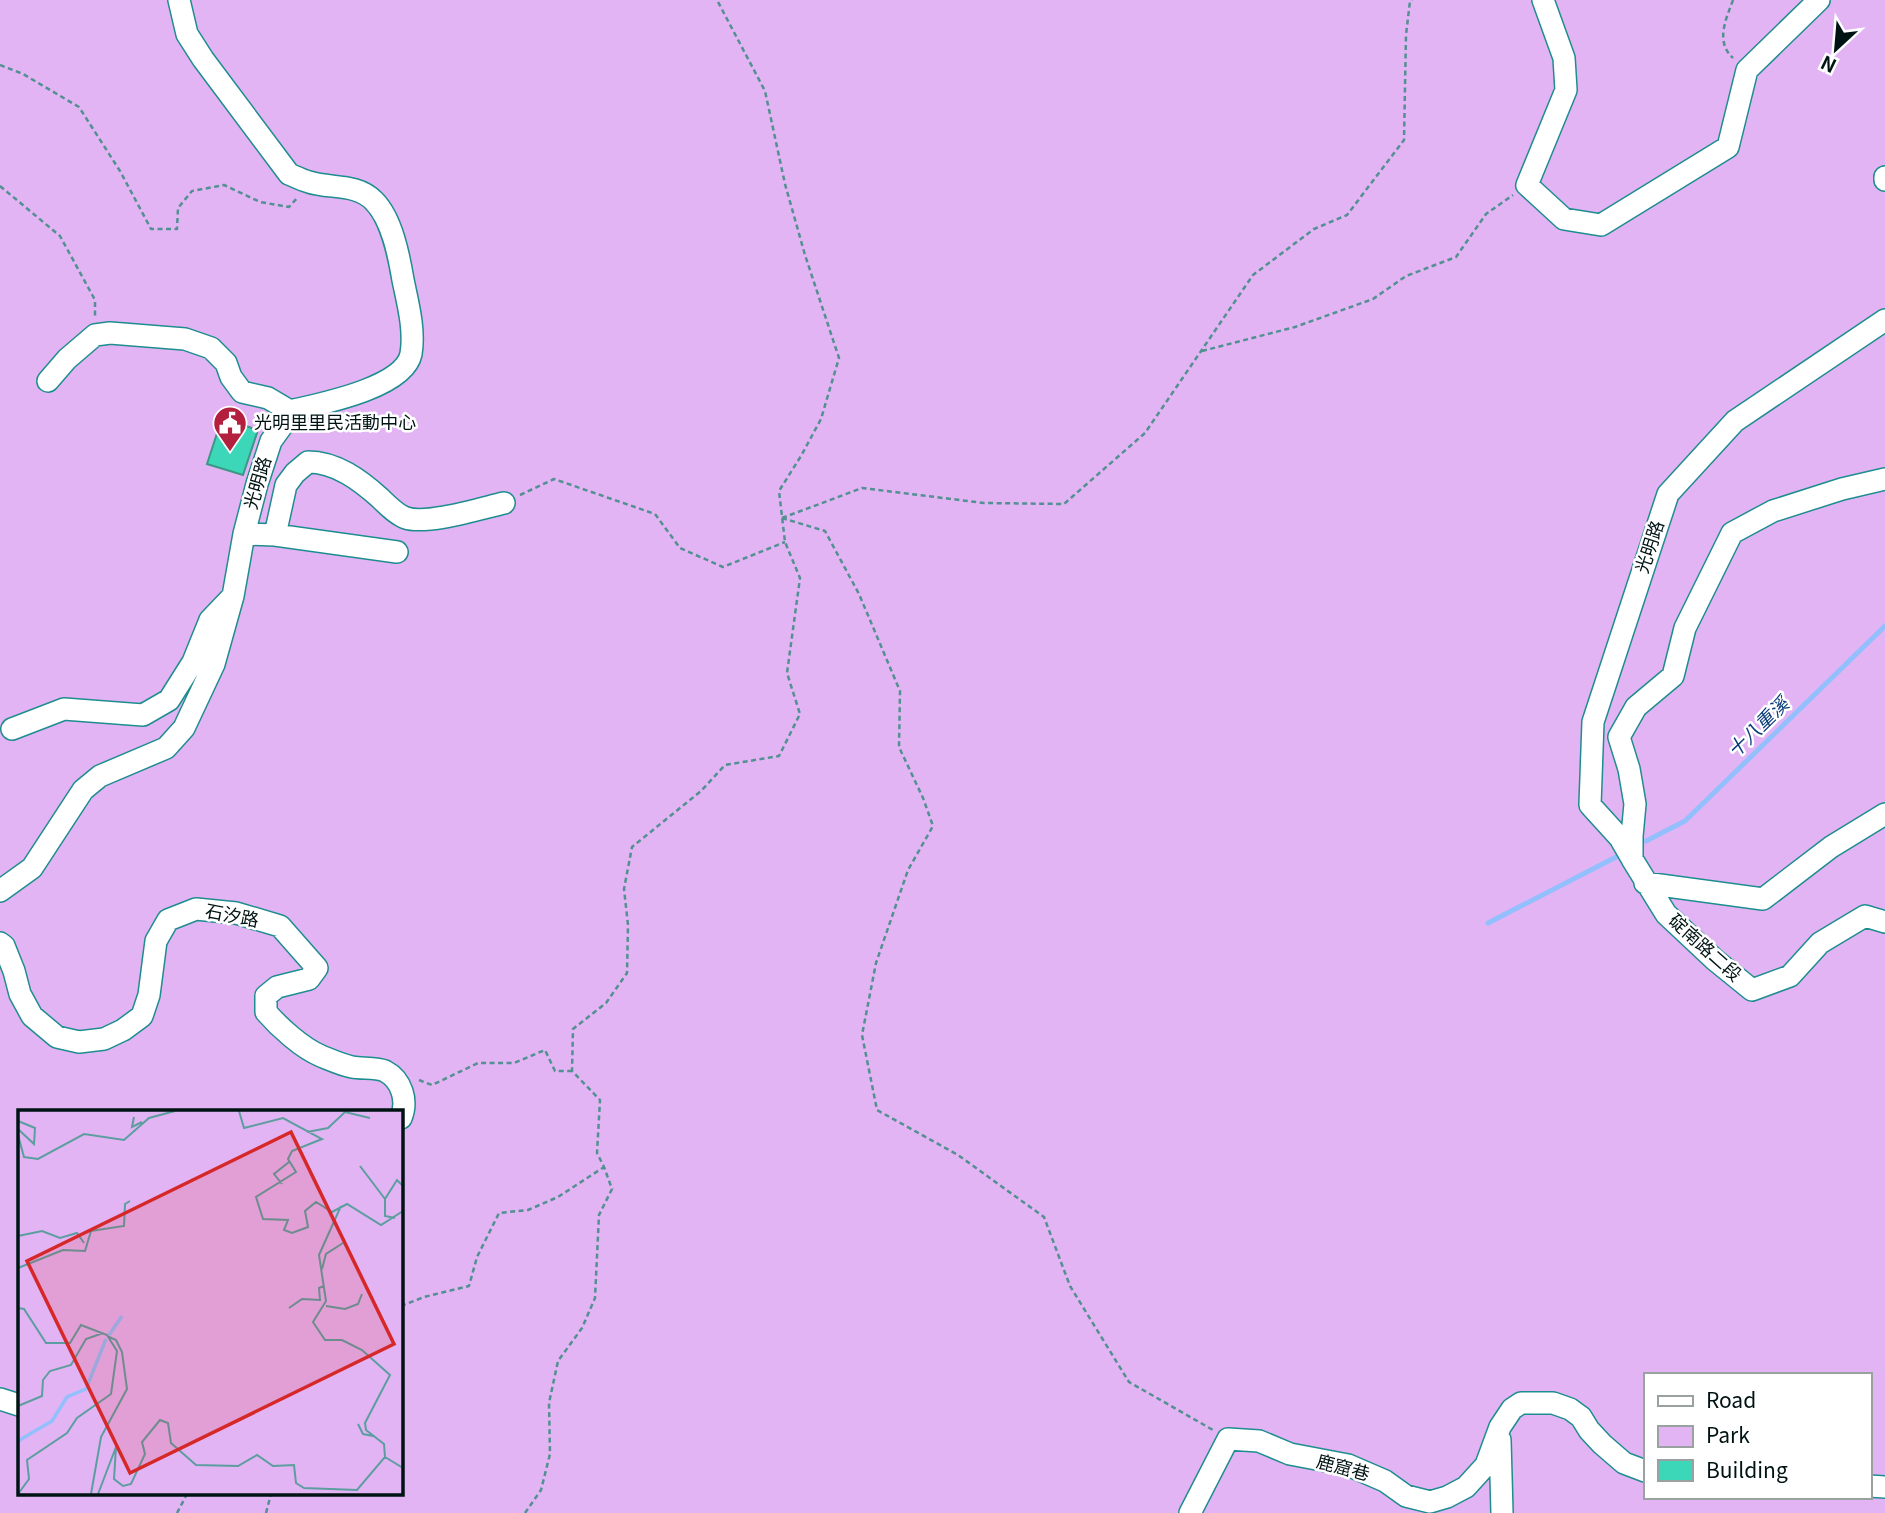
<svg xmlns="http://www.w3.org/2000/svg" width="1885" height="1513" font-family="Georgia,'Noto Sans TC',serif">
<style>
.green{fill:#e3b4f4;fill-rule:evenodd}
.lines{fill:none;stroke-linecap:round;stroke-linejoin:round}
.stream{stroke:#93bffc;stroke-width:5}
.building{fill:#3cd6b9;stroke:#3b9885;stroke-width:2}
.minor-casing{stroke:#1e8d8f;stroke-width:24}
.path{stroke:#529091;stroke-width:2.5;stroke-dasharray:5 3.5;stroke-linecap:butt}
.minor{stroke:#fff;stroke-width:21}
.labels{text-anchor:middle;stroke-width:5;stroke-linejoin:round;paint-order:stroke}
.poi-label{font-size:18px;fill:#001313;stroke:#fff;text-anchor:start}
.street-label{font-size:18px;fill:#001313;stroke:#fff}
.water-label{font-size:19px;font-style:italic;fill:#093c7a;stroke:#fff}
.inset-river{fill:none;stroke:#93bffc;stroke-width:3.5}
.inset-road{fill:none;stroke:#5c9e9f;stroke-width:2}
.view{fill:#d62828;fill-opacity:0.15;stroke:#d62828;stroke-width:3.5}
.inset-edge{fill:none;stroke:#001313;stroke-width:3.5}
</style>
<rect width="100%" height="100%" fill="#99fbfd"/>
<path class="green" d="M0 0H1885V1513H0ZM19 1112H401V1494H19ZM1645 1375H1869V1497H1645Z"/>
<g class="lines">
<path class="stream" d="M1646 841 1685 821 1885 626
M1488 923 1618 856"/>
</g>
<path class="building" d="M222 418 258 430 243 475 207 464Z"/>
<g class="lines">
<g class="minor-casing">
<path id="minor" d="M179 0 187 34 203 59 289 174C296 177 302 180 309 182 330 189 357 183 374 201 392 219 399 256 403 280 408 304 415 330 411 354 404 388 320 404 290 411
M1543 0 1564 58 1566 90 1527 185 1564 219 1601 225 1728 147 1747 70 1819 0
M1885 177V180
M48 381 67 359 95 335 110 333 185 339 211 348 226 363 231 377 242 392 268 398 290 411
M1885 479 1842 489 1773 511 1732 533 1685 628 1673 676 1636 707 1619 737 1629 769 1635 804 1632 836V859L1666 914 1715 960 1752 990 1790 976 1820 943 1865 916 1885 922
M244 534 275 535 286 485 295 473 308 462C336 462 360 480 380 498 387 505 397 515 406 518 427 525 482 508 504 503
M275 535 397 552
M12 729 64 709 143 715 169 700 193 662 210 620 231 598
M1631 857 1620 838 1590 805 1593 722 1668 494 1735 421 1885 320
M1645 883 1763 899 1831 847 1885 814
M0 891 32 868 83 790 100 776 166 748 184 728 214 664 233 596 244 534 257 484 271 441 287 419 290 411
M0 943 4 946 14 971 20 994 32 1016 57 1037 79 1042 104 1039 123 1030 142 1016 149 995 156 941 168 920 196 909 236 913 280 926 317 968 309 979 277 987 266 996V1012C279 1027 302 1048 321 1056 331 1060 342 1065 352 1067 362 1069 376 1067 385 1071 402 1080 408 1101 401 1118
M0 1399 19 1405
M1500 1440 1502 1513
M1869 1486 1885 1487
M1190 1513 1228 1439 1259 1441 1290 1454 1348 1465 1385 1481 1406 1496 1430 1502 1447 1497 1466 1487 1486 1465 1500 1427 1512 1409 1521 1403H1553L1570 1409 1581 1417 1589 1430 1602 1444 1624 1463 1645 1471"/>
</g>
<path class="path" d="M1733 0C1726 19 1715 42 1733 58
M0 65 23 74 79 107 120 171 151 229H177L178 208 192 191 224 185 260 202 289 207 298 197
M0 186 60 236 95 300V317
M1202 351 1295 327 1373 299 1406 276 1456 257 1486 214 1513 195
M520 495 554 479 655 514 680 548 723 567 785 542
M782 518 825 531 859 594 900 691 899 747 923 798 933 826 908 870 876 963 862 1035 877 1110 958 1155 1044 1217 1070 1286 1129 1382 1213 1430
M782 518 862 488 984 503 1064 504 1145 433 1253 275 1314 229 1347 215 1404 140 1406 35 1410 1 1412 0
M419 1080 432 1085 478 1063H514L545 1050 555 1071H572
M401 1306 424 1297 469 1286 477 1257 499 1213 528 1210 558 1197 604 1167
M177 1513 187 1494
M266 1513 271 1494
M525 1513 541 1490 550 1454 549 1403 558 1361 582 1328 595 1298 599 1215 612 1189 604 1167 597 1153 600 1100 572 1071 573 1029 606 1003 627 973 628 925 624 889 632 847 701 791 725 765 779 756 800 714 787 673 800 578 785 542 779 491 801 456 821 419 839 358 805 255 785 184 765 91 717 0"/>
<use href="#minor" class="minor"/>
</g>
<defs>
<g id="civic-pin" transform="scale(1.75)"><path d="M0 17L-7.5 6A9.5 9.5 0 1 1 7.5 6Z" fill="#b3203d" stroke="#fff"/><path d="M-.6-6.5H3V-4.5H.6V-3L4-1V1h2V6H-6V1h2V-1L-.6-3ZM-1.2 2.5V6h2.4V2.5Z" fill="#fff"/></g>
</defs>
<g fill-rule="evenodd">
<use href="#civic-pin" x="230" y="423"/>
</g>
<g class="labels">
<g class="poi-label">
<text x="254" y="429">光明里里民活動中心</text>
</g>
<g class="street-label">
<text transform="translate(258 483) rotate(-74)" y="6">光明路</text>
<text transform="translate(1650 547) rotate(-72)" y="6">光明路</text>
<text transform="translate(232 916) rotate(11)" y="6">石汐路</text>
<text transform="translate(1705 948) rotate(42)" y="6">碇南路二段</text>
<text transform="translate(1343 1468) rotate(15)" y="6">鹿窟巷</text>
</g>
<g class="water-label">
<text transform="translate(1758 727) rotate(-44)" y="7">十八重溪</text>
</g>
</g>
<g transform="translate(18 1110)">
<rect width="385" height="385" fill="#99fbfd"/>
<path d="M0 1H385V384H0Z" fill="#e3b4f4"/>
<path class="inset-river" d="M91 225 104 206M0 331 34 311 49 287 68 279 88 229"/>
<path class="inset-road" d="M221 1 226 18 265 8 304 29 274 41 270 49 278 62 238 87 245 109 270 110 266 120 274 123 290 117 287 101 298 92 314 102 329 94 363 115 385 101M116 7 114 17 124 12M0 11 17 18 16 34 0 19M289 22 310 18 327 2 352 8M0 25 6 47 20 49 66 24 106 30 131 8 157 1M342 56 367 89M264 74 256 64 271 52M377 108 367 106V89L379 70 385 76M0 126 24 121 42 128 59 123 66 133M0 158 45 140 67 141 73 121 106 116 107 94 112 91M304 159 308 144 325 133M308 196 327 199 340 194 344 184M0 198 6 199 28 233H52L63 215 89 225 99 241 93 284 59 308 49 323 9 350 11 369 0 384M271 198 284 189 302 190 301 178 306 176M0 296 24 286 25 270 32 261 53 255 68 229 85 223M340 314 345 324 355 326M367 347 385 358M73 384 83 327 109 279 104 242 98 230 89 226M80 384 98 337 96 369 105 376 113 374 127 344 124 332 142 310 150 313 153 333 178 355 220 356 239 345 255 356 276 355 278 373 286 378 339 380 367 347 366 334 348 320 347 313 372 265 344 240 324 230H307L295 212 308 191 301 145 323 96"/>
<path class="view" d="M273 22 376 234 112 363 9 151Z"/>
<rect width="385" height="385" class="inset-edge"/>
</g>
<rect x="1644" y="1373" width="228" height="126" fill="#ffffff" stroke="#99a1a1" stroke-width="2"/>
<rect x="1658" y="1396" width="35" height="10" fill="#ffffff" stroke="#99a1a1" stroke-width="2"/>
<text x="1706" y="1408" font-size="21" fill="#001313">Road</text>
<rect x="1658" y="1426" width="35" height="21" fill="#e3b4f4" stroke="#99a1a1" stroke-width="2"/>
<text x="1706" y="1443" font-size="21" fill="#001313">Park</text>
<rect x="1658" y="1460" width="35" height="21" fill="#3cd6b9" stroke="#99a1a1" stroke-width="2"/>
<text x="1706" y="1478" font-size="21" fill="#001313">Building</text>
<g transform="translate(1836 49) rotate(206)" stroke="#ffffff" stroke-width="5" paint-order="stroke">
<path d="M0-5L12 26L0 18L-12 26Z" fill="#001313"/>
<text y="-10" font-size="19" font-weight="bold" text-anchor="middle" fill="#001313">N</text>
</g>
</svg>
